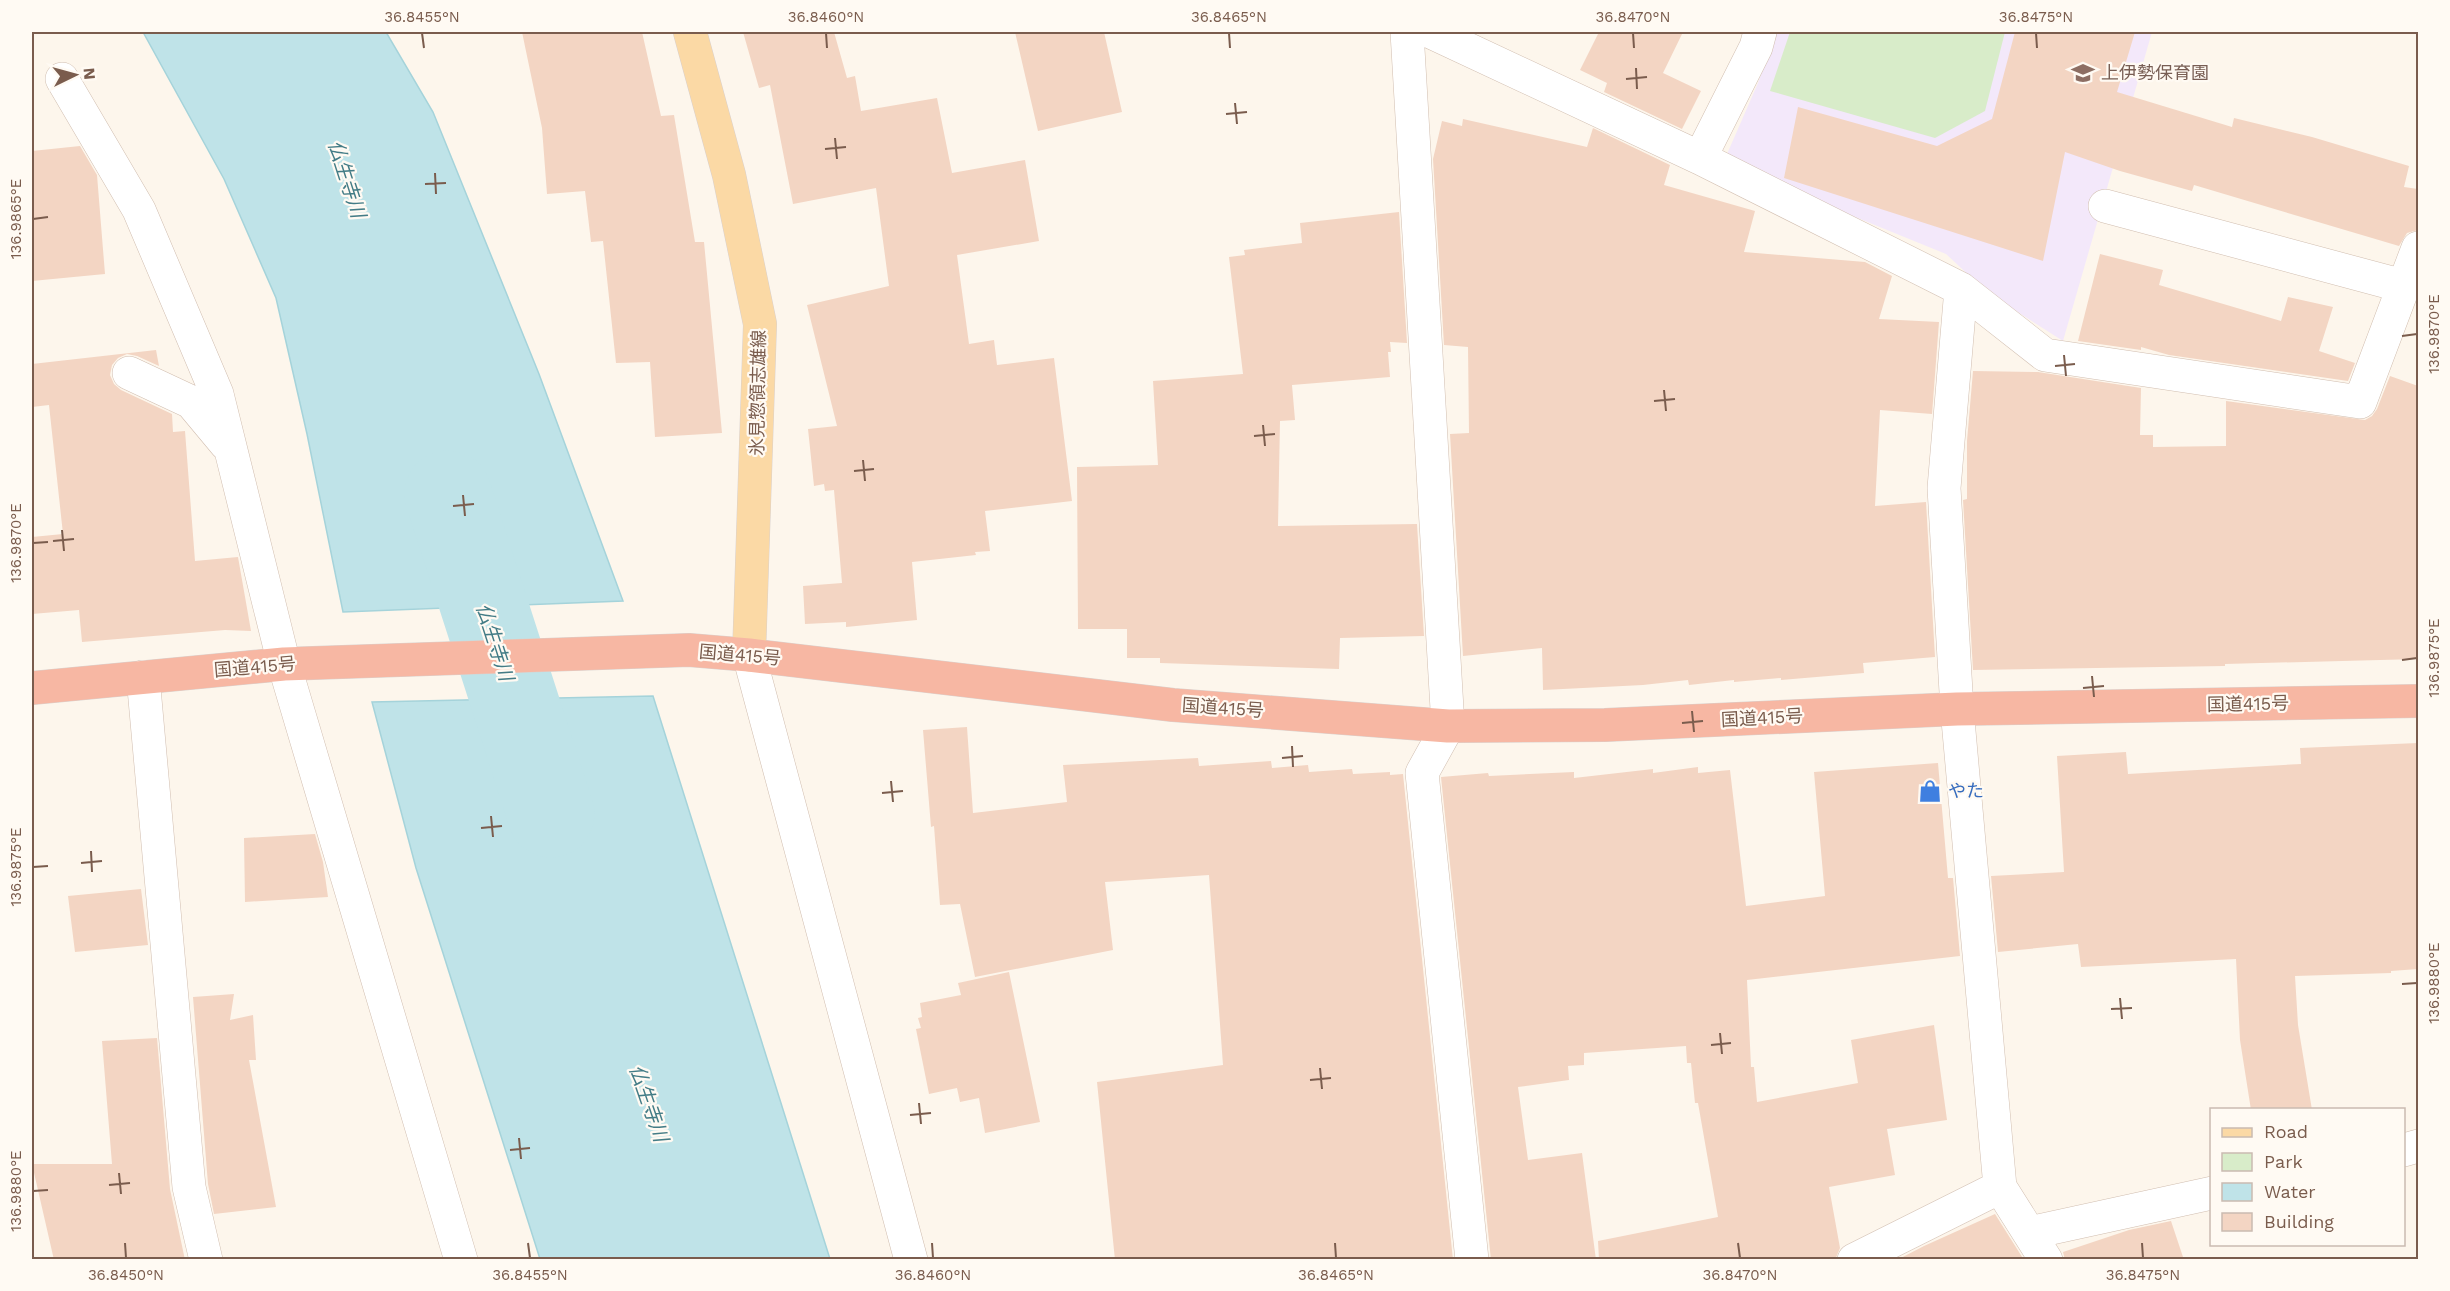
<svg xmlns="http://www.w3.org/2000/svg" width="2450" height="1291" font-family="'Work Sans','Noto Sans JP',sans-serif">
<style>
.education{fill:#f3e8fa}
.green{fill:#d8ecc9}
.water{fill:#bfe3e8;stroke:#a5d3da;stroke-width:1.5}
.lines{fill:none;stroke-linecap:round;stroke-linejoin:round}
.river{stroke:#bfe3e8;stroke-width:87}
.building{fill:#f3d5c3}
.minor-casing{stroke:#d1beb0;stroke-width:34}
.major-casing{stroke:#dad1cd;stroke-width:34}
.highway-casing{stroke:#dad1cd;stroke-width:34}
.minor{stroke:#fff;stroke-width:33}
.major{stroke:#fbd9a5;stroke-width:33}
.highway{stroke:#f7b7a3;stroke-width:33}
.ticks{fill:none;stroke:#7a5c4d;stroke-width:2}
.labels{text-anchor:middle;stroke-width:4.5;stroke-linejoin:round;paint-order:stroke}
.education-label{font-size:18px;fill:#785e54;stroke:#fffaf3;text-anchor:start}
.street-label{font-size:18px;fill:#7a5c4d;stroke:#fffaf3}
.shop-label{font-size:18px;fill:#366cbe;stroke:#fffaf3;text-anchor:start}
.water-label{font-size:20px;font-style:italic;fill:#437c86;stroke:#fffaf3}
.neatline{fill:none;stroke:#7a5c4d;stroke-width:2}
.ticks-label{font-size:15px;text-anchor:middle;fill:#7a5c4d}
</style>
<rect width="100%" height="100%" fill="#fdf6ec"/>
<path class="education" d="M1775 32H2152L2063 341 1988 293 1946 254 1838 210 1727 154 1758 83Z"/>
<path class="green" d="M1790 32H2005L1985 111 1935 138 1770 91Z"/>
<path class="water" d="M143 32H386L433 112 539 374 623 601 343 612 307 434 276 298 224 179Z
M653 696 830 1259H540L416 868 372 702Z"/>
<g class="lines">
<path class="river" d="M448 494 551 814"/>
</g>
<path class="building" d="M522 32H642L661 116 674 115 695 242H704L722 433 655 437 650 362 616 363 603 241 591 242 585 191 547 194 542 128Z
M743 32H834L847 78 855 76 861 111 937 98 952 173 1025 160 1039 241 957 255 969 344 994 340 997 365 1054 358 1072 501 985 511 990 551 975 552 976 555 912 562 917 620 846 627V622L805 624 803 586 842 583 834 490 825 491 824 484 814 486 808 429 837 426 807 305 889 286 876 188 793 204 770 85 759 88Z
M1015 32H1104L1122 112 1038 131Z
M1599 32H1683L1663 73 1701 91 1682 129 1604 92 1607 83 1580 70Z
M2015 32H2135L2117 92 2232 127 2234 118 2312 137 2409 166 2404 187 2418 189V230L2407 233 2399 246 2194 185 2192 191 2120 171 2065 152 2043 261 1784 178 1798 107 1937 146 1992 119Z
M1463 119 1587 147 1593 128 1670 165 1664 185 1755 211 1744 252 1865 262 1892 276 1879 319 1939 322 1932 414 1880 410 1875 506 1926 502 1935 657 1863 663 1864 673 1781 680V678L1734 682V680L1689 685 1688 680 1643 685 1543 690 1542 648 1463 656 1450 434 1469 433 1468 347 1444 345 1433 159 1442 121 1462 126Z
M80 146 97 175 105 274 32 281V151Z
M1399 212 1407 343 1390 342 1391 352H1388L1390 377 1292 385 1295 420 1280 421 1278 526 1417 524 1424 636 1340 638 1339 669 1160 663V658H1127V629H1078L1077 467 1158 465 1153 381 1243 374 1229 257 1245 255 1244 250 1302 243 1300 223Z
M2100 254 2163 270 2159 285 2281 321 2288 297 2333 307 2319 351 2355 363 2348 381 2169 355 2141 347V350L2078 341Z
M156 350 159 366 137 356 127 354 118 358 112 365 110 375 114 384 121 390 172 414 173 432 185 431 195 561 238 557 251 631 225 630 82 642 79 610 32 614V537L63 534 49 405 32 407V364Z
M1973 371 2038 372 2141 388 2140 435H2153V447L2226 446V401L2365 420 2372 416 2377 409 2390 376 2418 386V659L2225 664V666L1973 670 1963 500 1967 499V441Z
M967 727 973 813 1067 802 1063 765 1198 758 1199 766 1271 761 1272 768 1308 765 1309 772 1352 769 1353 774 1390 772V775L1403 774 1453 1260H1115L1097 1082 1223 1065 1209 875 1105 882 1113 950 975 977 960 904 940 905 934 826 931 827 923 730Z
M2418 743V969L2391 971V973L2295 976 2298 1025 2312 1110H2251L2240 1040 2236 959 2081 967 2078 944 1998 952 1991 876 2064 872 2057 756 2126 752 2128 774 2301 764 2300 748Z
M1938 763 1948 878H1953L1960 956 1747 980 1751 1067H1754L1757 1102 1858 1083 1851 1040 1934 1025 1947 1120 1887 1129 1895 1175 1829 1187 1840 1248 1835 1260H1599L1598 1241 1718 1217 1698 1103H1695L1691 1063H1687L1686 1046 1584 1053V1065L1568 1066 1569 1080 1518 1087 1528 1160 1582 1153 1596 1260H1491L1441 777 1488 773 1489 776 1574 772V778L1653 769V773L1698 767V773L1730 770 1746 906 1825 896 1814 772Z
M315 834 323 862 328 897 245 902 244 838Z
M141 889 148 945 75 952 68 896Z
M1009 972 1040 1122 985 1133 979 1098 960 1102 957 1088 929 1094 916 1029 921 1028 918 1018 922 1017 920 1003 961 995 958 983Z
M234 994 230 1020 253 1015 256 1060H249L276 1207 214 1214 208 1184 193 997Z
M157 1038 170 1189 185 1260H54L32 1164H112L102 1041Z
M1995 1214 2024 1260H1897L1924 1246Z
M2171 1221 2184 1260H2065L2063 1252 2129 1230Z"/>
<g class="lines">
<g class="minor-casing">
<path id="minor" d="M1407 32 1448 726 1422 773 1472 1260
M1431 32 1700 158 1961 289 2045 355 2360 402 2418 248
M62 79 139 210 217 394 284 664 461 1260
M1700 158 1756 47 1760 32
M2105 206 2403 286
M1961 289 1944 488 1957 709 2000 1187 2046 1260
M129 373 191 402 226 444
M749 655 911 1260
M143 677 189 1187 206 1260
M2404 1150 2418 1146
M2029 1233 2212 1193
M1854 1260 2000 1187"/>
</g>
<g class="major-casing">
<path id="major" d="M690 32 729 175 760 324 749 655"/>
</g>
<g class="highway-casing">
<path id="highway" d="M32 688 284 664 689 650 749 655 1173 705 1448 726 1605 725 1957 709 2418 701"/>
</g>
<use href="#minor" class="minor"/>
<use href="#major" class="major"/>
<use href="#highway" class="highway"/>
</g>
<path class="ticks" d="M422 33 424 48M826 33 827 48M1229 33 1230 48M1633 33 1634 48M2036 33 2037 48M1636 68 1637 89M1626 79 1647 77M1235 103 1237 124M1226 114 1247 112M835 138 837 159M825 149 846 147M435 173 436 194M425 184 446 183M33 219 48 217M2402 336 2417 334M2064 355 2066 376M2055 366 2075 364M1664 390 1666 411M1654 401 1675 399M1263 425 1265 446M1254 436 1275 434M863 460 865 481M854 471 874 469M463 495 465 516M453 506 474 504M62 530 64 551M53 541 74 539M33 543 48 542M2402 660 2417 658M2092 676 2094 697M2083 688 2104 686M1692 711 1694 732M1682 723 1703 721M1292 746 1293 767M1282 758 1303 756M891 781 893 802M882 793 903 791M491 816 493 837M481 828 502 826M91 851 92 872M81 863 102 861M33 867 48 866M2402 984 2417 983M2120 998 2122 1019M2111 1009 2132 1008M1720 1033 1722 1054M1711 1045 1731 1043M1320 1068 1322 1089M1310 1080 1331 1078M919 1103 921 1124M910 1115 931 1113M519 1138 521 1159M510 1150 530 1148M119 1173 121 1194M109 1185 130 1183M33 1191 48 1190M125 1243 126 1258M528 1243 530 1258M932 1243 933 1258M1335 1243 1336 1258M1738 1243 1740 1258M2142 1243 2143 1258"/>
<defs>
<g id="school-bare" transform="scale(1.8)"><path d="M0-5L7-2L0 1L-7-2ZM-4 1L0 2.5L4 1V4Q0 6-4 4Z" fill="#8d6e63" stroke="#fffaf3" stroke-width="2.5" paint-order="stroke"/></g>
<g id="shop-bare" transform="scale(1.8)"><path d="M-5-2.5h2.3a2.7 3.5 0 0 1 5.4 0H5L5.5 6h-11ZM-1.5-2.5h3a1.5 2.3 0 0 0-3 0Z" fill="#3f7fe0" stroke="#fffaf3" stroke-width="2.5" paint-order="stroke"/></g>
</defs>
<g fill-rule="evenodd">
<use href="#school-bare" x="2083" y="73"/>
<use href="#shop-bare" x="1930" y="791"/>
</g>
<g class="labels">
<g class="education-label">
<text x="2101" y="79">上伊勢保育園</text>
</g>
<g class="street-label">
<text transform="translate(758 393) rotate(-89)" y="6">氷見惣領志雄線</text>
<text transform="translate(740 655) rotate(5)" y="6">国道415号</text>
<text transform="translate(255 667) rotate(-5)" y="6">国道415号</text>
<text transform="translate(2248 704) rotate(-1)" y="6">国道415号</text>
<text transform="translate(1223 708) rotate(4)" y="6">国道415号</text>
<text transform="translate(1762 718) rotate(-3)" y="6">国道415号</text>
</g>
<g class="shop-label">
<text x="1948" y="797">やた</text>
</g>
<g class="water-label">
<text transform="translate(347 179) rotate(72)" y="7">仏生寺川</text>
<text transform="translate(495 642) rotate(72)" y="7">仏生寺川</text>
<text transform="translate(649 1103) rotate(71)" y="7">仏生寺川</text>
</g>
</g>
<rect width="2450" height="1291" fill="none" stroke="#fffaf3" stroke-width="66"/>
<rect x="2210" y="1108" width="195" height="138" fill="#fffaf3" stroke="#cabbb1" stroke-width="1.5"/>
<rect x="2222" y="1128" width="30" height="9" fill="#fbd9a5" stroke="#cabbb1" stroke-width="1.5"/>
<text x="2264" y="1138" font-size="18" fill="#7a5c4d">Road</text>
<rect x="2222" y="1153" width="30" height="18" fill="#d8ecc9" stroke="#cabbb1" stroke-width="1.5"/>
<text x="2264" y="1168" font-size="18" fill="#7a5c4d">Park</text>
<rect x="2222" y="1183" width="30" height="18" fill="#bfe3e8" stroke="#cabbb1" stroke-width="1.5"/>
<text x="2264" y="1198" font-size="18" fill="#7a5c4d">Water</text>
<rect x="2222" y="1213" width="30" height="18" fill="#f3d5c3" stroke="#cabbb1" stroke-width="1.5"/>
<text x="2264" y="1228" font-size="18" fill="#7a5c4d">Building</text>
<g transform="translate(75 75) rotate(85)" stroke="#fffaf3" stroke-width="4.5" paint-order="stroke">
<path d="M0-4.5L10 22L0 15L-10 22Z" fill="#7a5c4d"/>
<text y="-9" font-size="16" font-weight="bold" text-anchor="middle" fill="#7a5c4d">N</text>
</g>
<rect x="33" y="33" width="2384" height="1225" class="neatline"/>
<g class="ticks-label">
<text x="422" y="22">36.8455°N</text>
<text x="826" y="22">36.8460°N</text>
<text x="1229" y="22">36.8465°N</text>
<text x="1633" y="22">36.8470°N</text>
<text x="2036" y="22">36.8475°N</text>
<text transform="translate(16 219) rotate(-90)" y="5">136.9865°E</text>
<text transform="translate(2434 334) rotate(-90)" y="5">136.9870°E</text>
<text transform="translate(16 543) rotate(-90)" y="5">136.9870°E</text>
<text transform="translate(2434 658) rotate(-90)" y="5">136.9875°E</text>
<text transform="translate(16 867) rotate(-90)" y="5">136.9875°E</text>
<text transform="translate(2434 983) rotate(-90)" y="5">136.9880°E</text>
<text transform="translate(16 1191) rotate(-90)" y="5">136.9880°E</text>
<text x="126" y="1280">36.8450°N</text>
<text x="530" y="1280">36.8455°N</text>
<text x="933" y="1280">36.8460°N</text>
<text x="1336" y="1280">36.8465°N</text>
<text x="1740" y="1280">36.8470°N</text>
<text x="2143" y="1280">36.8475°N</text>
</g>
</svg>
